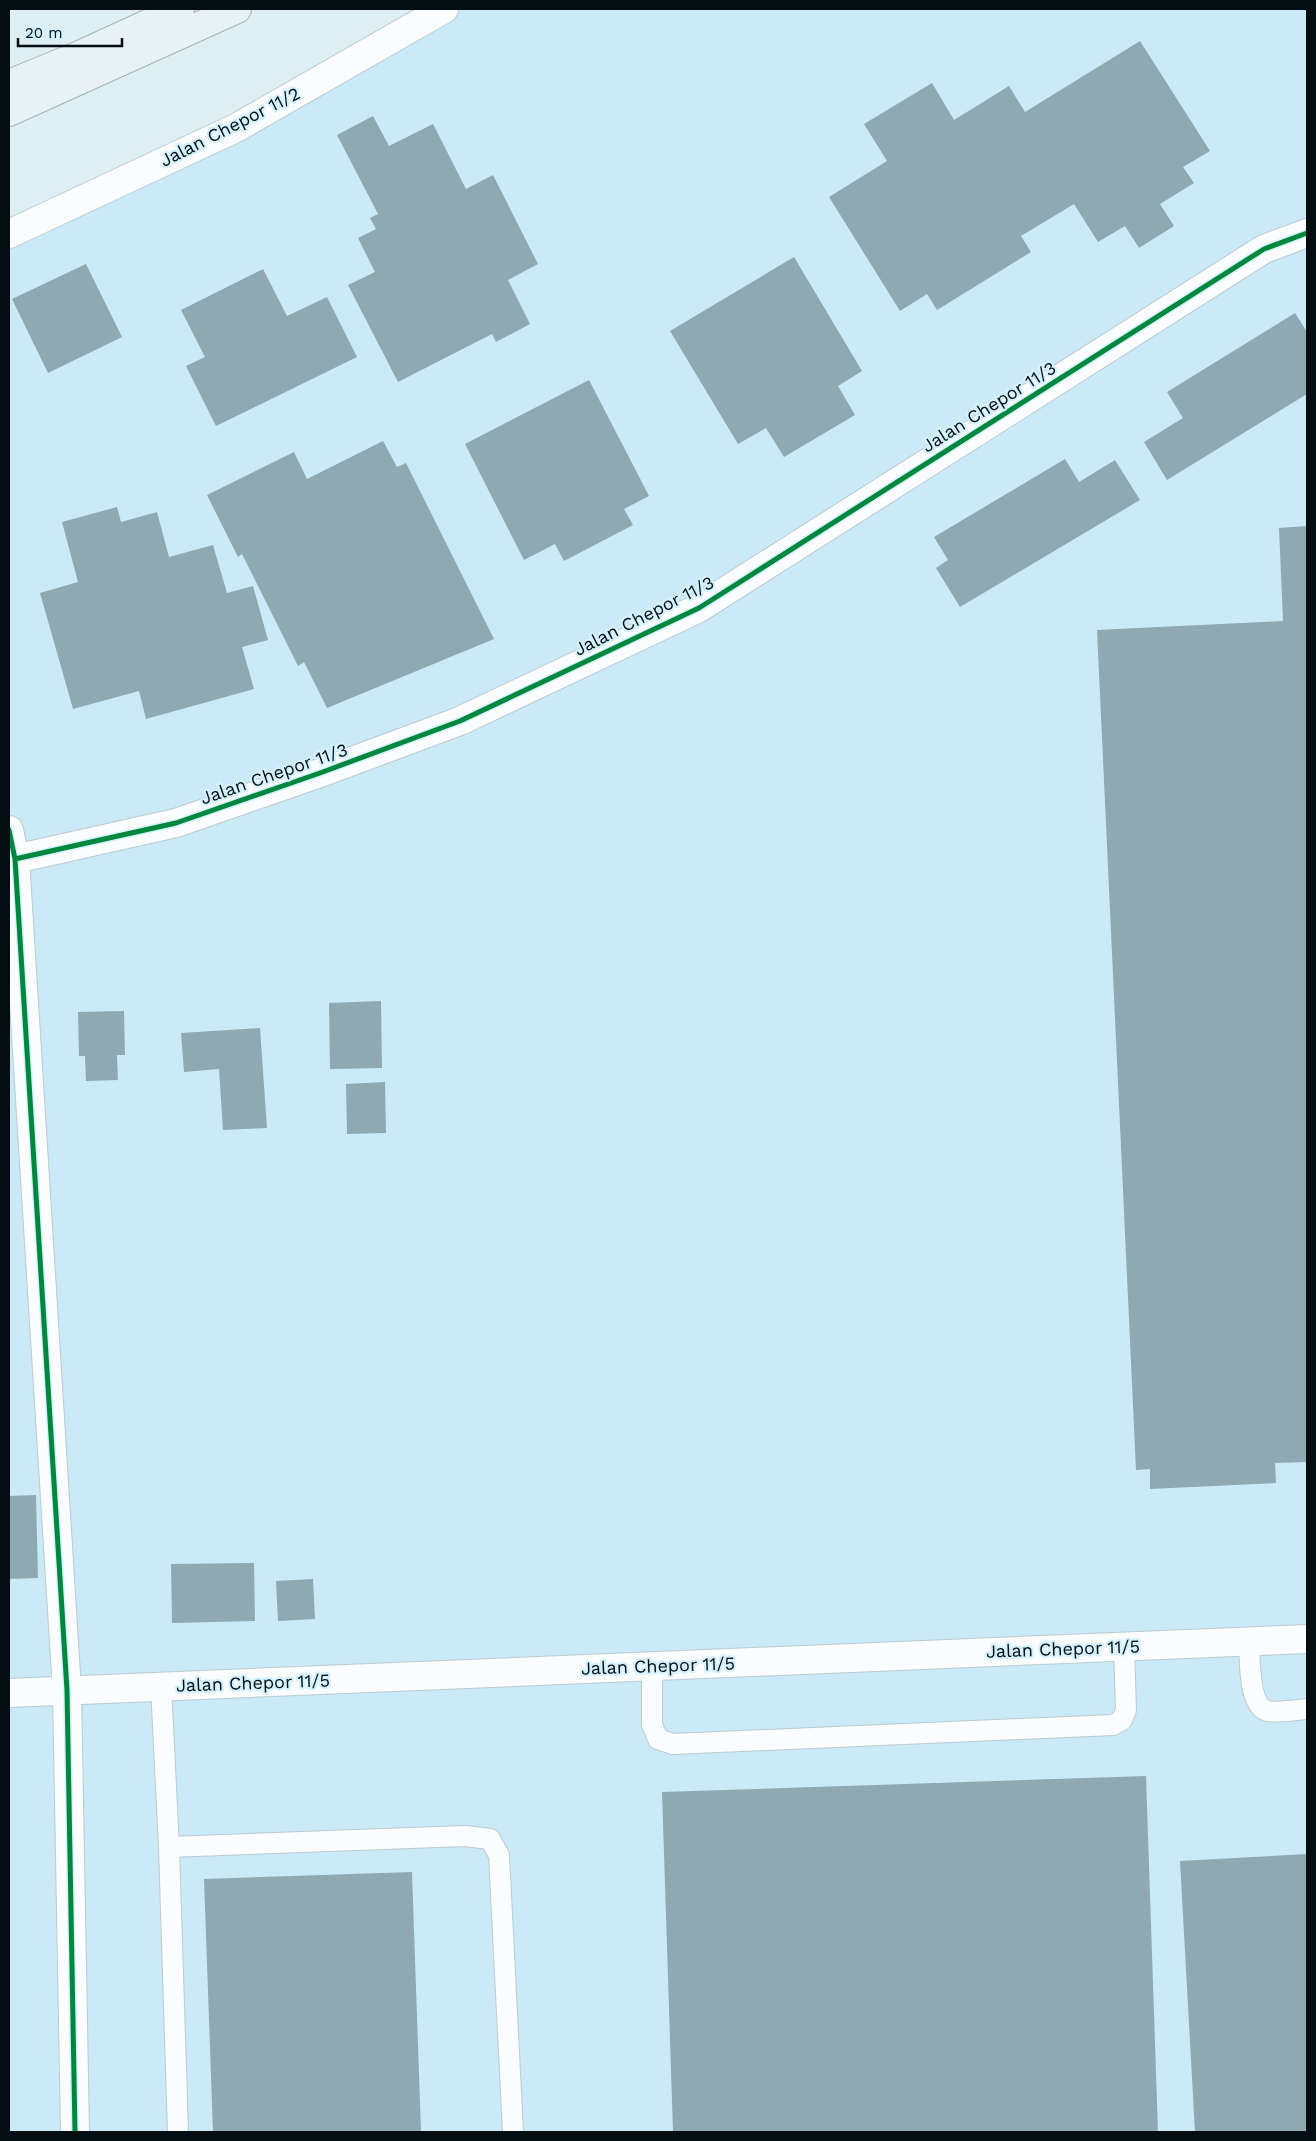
<svg xmlns="http://www.w3.org/2000/svg" width="1316" height="2141" font-family="'Work Sans',sans-serif">
<style>
.built{fill:#caeaf7}
.building{fill:#8ea9b1}
.lines{fill:none;stroke-linecap:round;stroke-linejoin:round}
.service-casing{stroke:#bccbd0;stroke-width:22}
.minor-casing{stroke:#bccbd0;stroke-width:30}
.primary-casing{stroke:#a1b5bc;stroke-width:30}
.service{stroke:#fafcfd;stroke-width:20}
.minor{stroke:#fafcfd;stroke-width:28}
.primary{stroke:#e8f1f5;stroke-width:28}
.cycleway-casing{stroke:#d4f2fd;stroke-width:8}
.cycleway{stroke:#00873e;stroke-width:5}
.labels{text-anchor:middle;stroke-width:4.5;stroke-linejoin:round;paint-order:stroke}
.street-label{font-size:18px;fill:#030d12;stroke:#d4f2fd}
</style>
<rect width="100%" height="100%" fill="#ddeef4"/>
<path class="built" d="M455 9H1307V2132H9V243Z"/>
<path class="building" d="M1140 41 1210 151 1183 167 1194 183 1160 204 1174 226 1139 248 1125 226 1098 242 1074 204 1021 236 1031 252 937 310 927 294 900 311 829 197 887 161 864 124 932 83 954 120 1009 86 1025 112Z
M373 116 389 146 433 124 466 189 493 175 538 264 508 280 530 324 496 342 492 334 398 382 348 285 375 272 358 238 376 229 370 218 378 214 337 135Z
M794 257 862 371 838 386 855 415 784 457 766 428 738 444 670 331Z
M86 264 122 337 48 373 12 299Z
M263 269 287 316 327 297 357 357 216 426 186 366 205 357 181 310Z
M1295 313 1307 332V394L1167 480 1144 442 1183 418 1167 392Z
M589 380 649 496 624 509 633 525 564 561 555 544 524 560 465 444Z
M383 441 397 467 406 463 494 639 327 708 304 662 298 666 242 554 238 557 207 495 294 452 307 479Z
M1065 459 1079 482 1115 460 1140 500 960 607 936 568 948 560 934 537Z
M117 507 121 522 157 512 169 557 213 545 227 593 253 586 268 640 242 647 254 689 146 719 139 691 73 709 40 593 78 582 62 522Z
M1307 526V1462L1275 1463 1276 1483 1150 1489V1469L1136 1470 1097 630 1283 621 1279 528Z
M381 1001 382 1068 330 1069 329 1003Z
M124 1011 125 1055H117L118 1080 86 1081 85 1056H79L78 1012Z
M260 1028 267 1128 223 1130 219 1069 184 1072 181 1033Z
M385 1082 386 1133 347 1134 346 1084Z
M36 1495 38 1578 9 1579V1496Z
M254 1563 255 1621 172 1623 171 1564Z
M313 1579 315 1619 278 1621 276 1581Z
M1146 1776 1158 2132H673L662 1792Z
M1307 1854V2132H1195L1180 1861Z
M412 1872 421 2132H213L204 1879Z"/>
<g class="lines">
<g class="service-casing">
<path id="service" d="M1249 1641C1250 1658 1248 1705 1267 1711 1276 1713 1298 1710 1307 1709
M652 1666V1725L658 1739 673 1744 1113 1725 1122 1720 1126 1710 1124 1646
M161 1686 169 1847 178 2132
M169 1847 465 1836 490 1839 499 1855 513 2132"/>
</g>
<g class="minor-casing">
<path id="minor" d="M9 234 236 128 444 9
M9 830 15 859 67 1690 75 2132
M15 859 176 823 320 773 460 721 699 608 1264 249 1307 233
M9 1693 1307 1639"/>
</g>
<g class="primary-casing">
<path id="primary" d="M9 84 82 54 180 9
M9 112 237 9"/>
</g>
<use href="#service" class="service"/>
<use href="#minor" class="minor"/>
<use href="#primary" class="primary"/>
<g class="cycleway-casing">
<path id="cycleway" d="M9 830 15 859 67 1690 75 2132
M15 859 176 823 320 773 460 721 699 608 1264 249 1307 233"/>
</g>
<use href="#cycleway" class="cycleway"/>
</g>
<g class="labels">
<g class="street-label">
<text transform="translate(230 127) rotate(-27)" y="6">Jalan Chepor 11/2</text>
<text transform="translate(989 407) rotate(-32)" y="6">Jalan Chepor 11/3</text>
<text transform="translate(644 616) rotate(-27)" y="6">Jalan Chepor 11/3</text>
<text transform="translate(274 774) rotate(-19)" y="6">Jalan Chepor 11/3</text>
<text transform="translate(1063 1649) rotate(-2)" y="6">Jalan Chepor 11/5</text>
<text transform="translate(658 1666) rotate(-2)" y="6">Jalan Chepor 11/5</text>
<text transform="translate(253 1683) rotate(-2)" y="6">Jalan Chepor 11/5</text>
</g>
</g>
<rect width="1316" height="2141" fill="none" stroke="#030d12" stroke-width="20"/>
<path d="M18 38v8h104v-8" fill="none" stroke="#030d12" stroke-width="2.5"/>
<text x="25" y="38" font-size="15" fill="#030d12" stroke="#d4f2fd" stroke-width="4" paint-order="stroke">20 m</text>
</svg>
